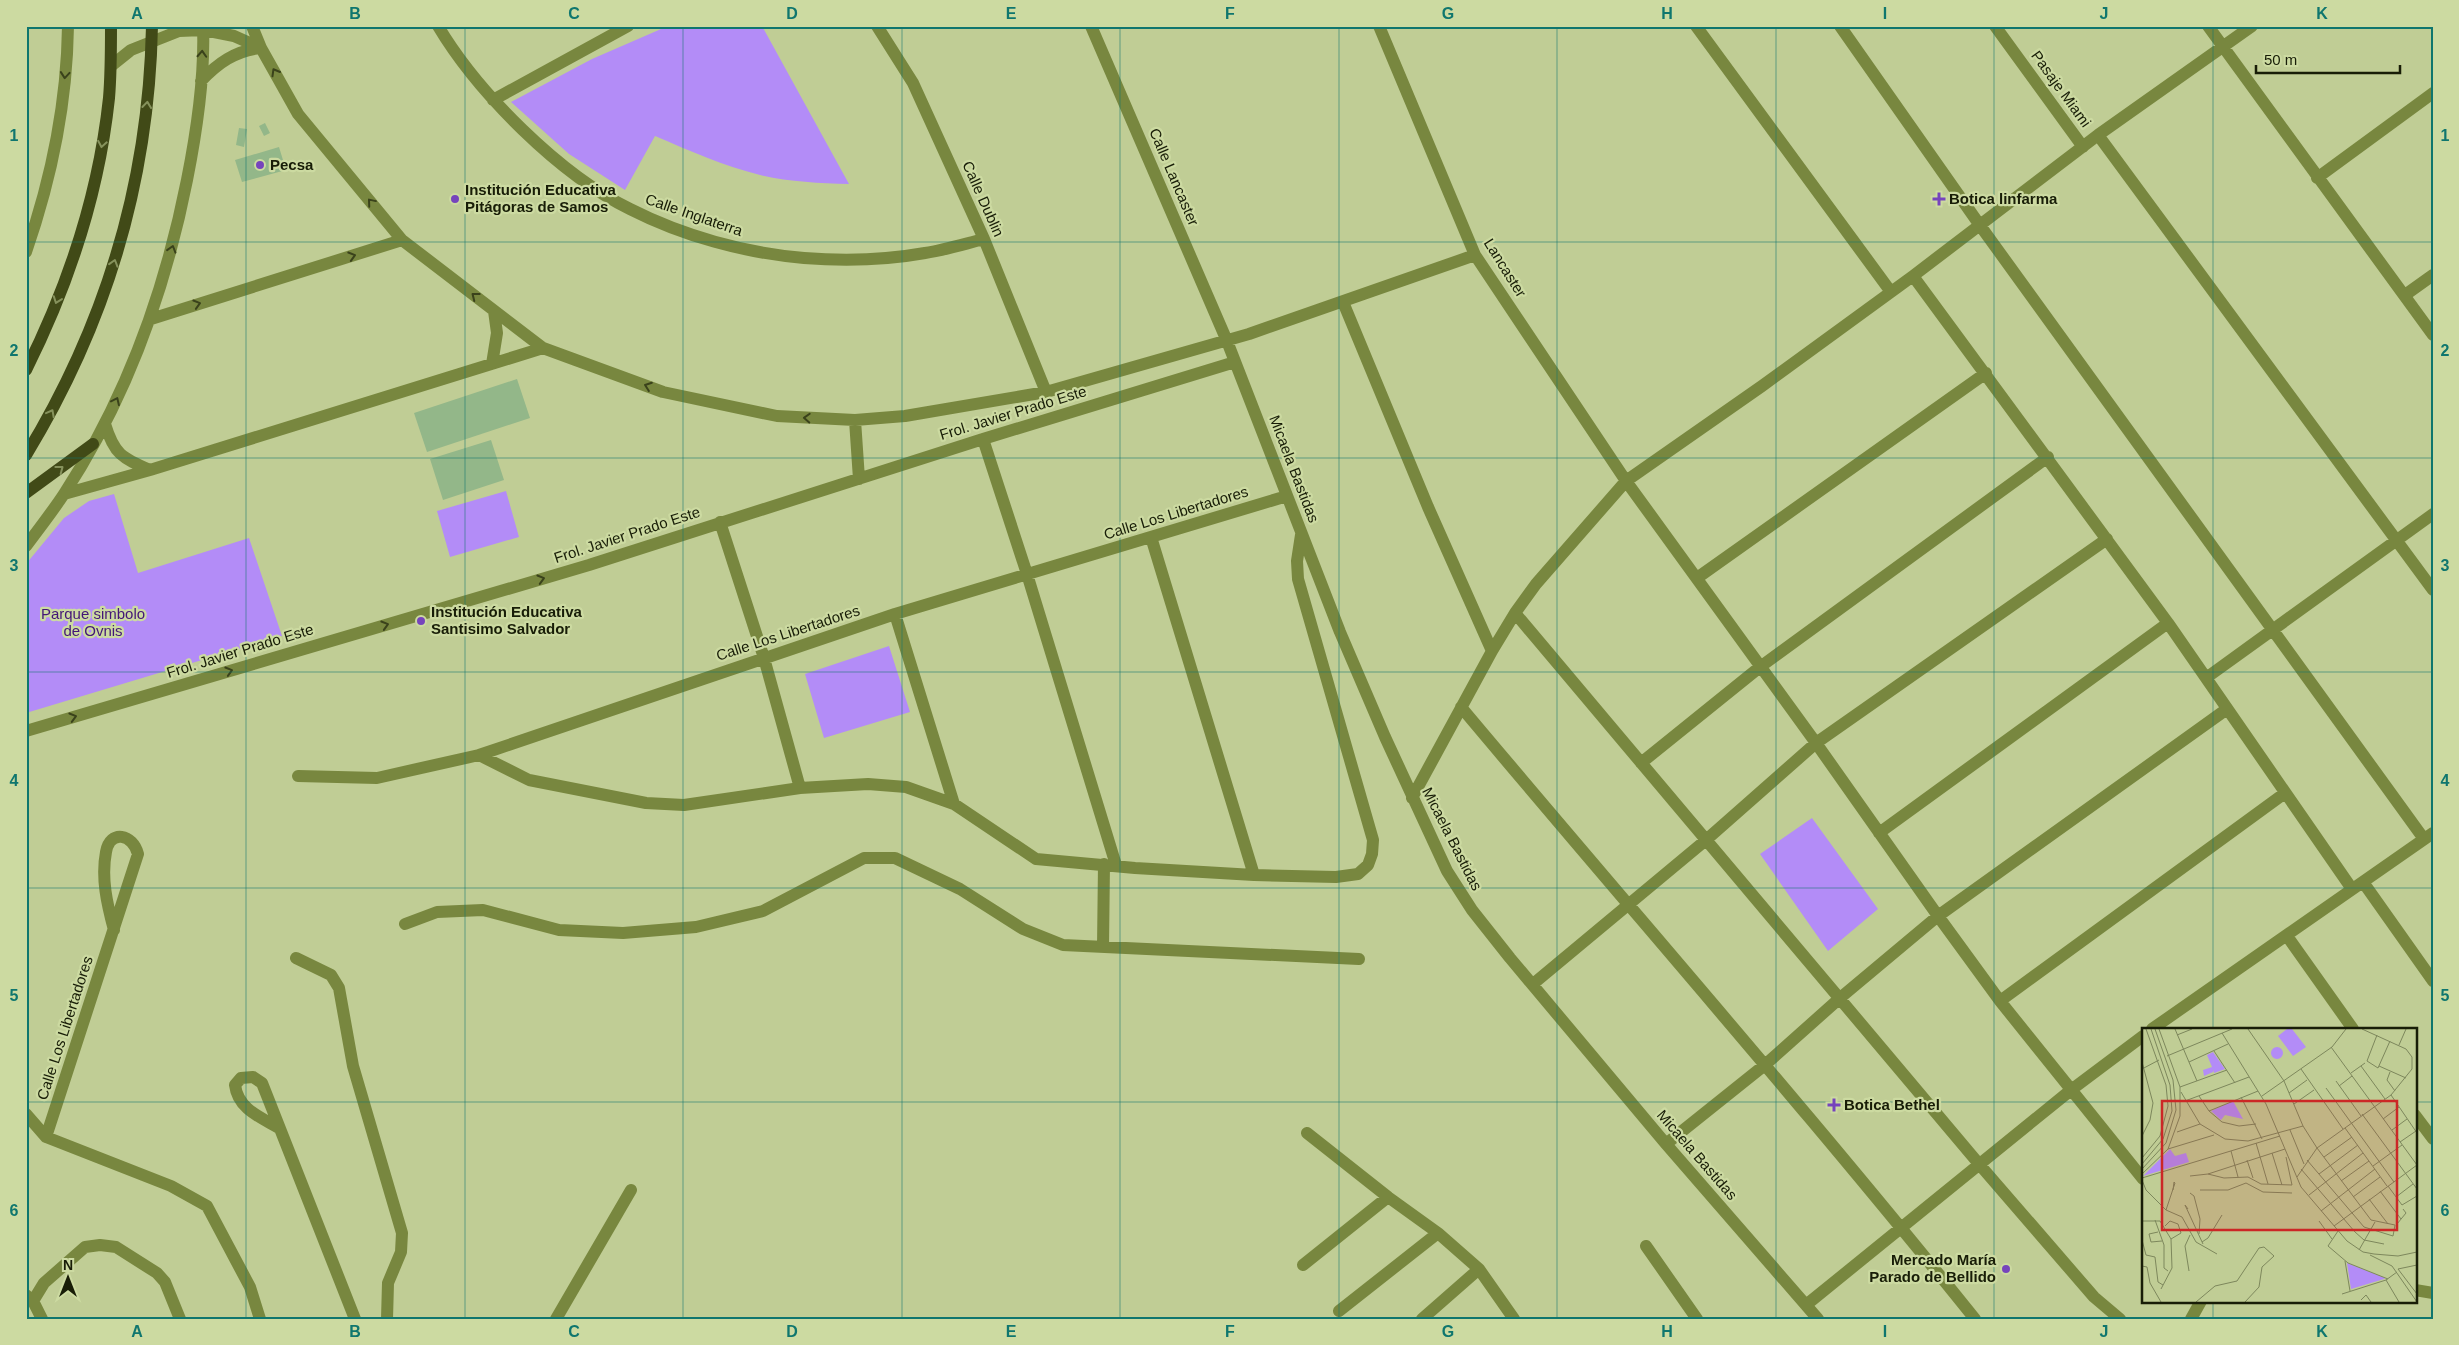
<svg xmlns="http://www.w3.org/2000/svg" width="2459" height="1345" font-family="Helvetica,sans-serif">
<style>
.green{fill:#b38cf7}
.building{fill:#93b789}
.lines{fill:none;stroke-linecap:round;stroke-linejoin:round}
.minor{stroke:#78873f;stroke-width:12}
.major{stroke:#414a17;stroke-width:12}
.oneway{stroke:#3a421b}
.oneway2{stroke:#86925c}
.grid{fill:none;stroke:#0f766e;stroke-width:1;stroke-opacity:0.55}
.poi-dot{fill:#7644bc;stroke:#ccdaa1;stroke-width:2}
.labels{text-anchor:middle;stroke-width:4.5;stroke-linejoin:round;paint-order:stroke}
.street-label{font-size:15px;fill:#181d07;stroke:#ccdaa1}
.poi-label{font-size:15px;font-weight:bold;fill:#181d07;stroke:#ccdaa1;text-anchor:start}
.park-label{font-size:15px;fill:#431677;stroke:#ccdaa1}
.inset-road{fill:none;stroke:#7d875c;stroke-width:1}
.view{fill:#cc2726;fill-opacity:0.15;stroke:#cc2726;stroke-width:2.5}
.inset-edge{fill:none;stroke:#181d07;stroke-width:2.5}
.neatline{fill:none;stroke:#0f766e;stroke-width:2}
.grid-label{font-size:16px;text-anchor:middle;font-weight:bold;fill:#0f766e}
</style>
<rect width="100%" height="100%" fill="#c0cd95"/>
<path class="green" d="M668 26H762L849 184C819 183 789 182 760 175 724 166 690 151 655 136L625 190 569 154 511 102 592 59Z
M506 491 519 537 450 557 437 511Z
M114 494 138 573 249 538 282 636 26 713V564L64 518 89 501Z
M889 646 910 712 824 738 805 674Z
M1812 818 1878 909 1828 951 1760 854Z"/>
<path class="building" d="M265 123 270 133 264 136 259 126Z
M239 128 247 129 244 147 236 145Z
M279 147 286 170 242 182 235 160Z
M517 379 530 418 427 452 414 413Z
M491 440 504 480 443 500 430 459Z"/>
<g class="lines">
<path class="minor" d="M252 26 261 48 298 114 402 240 543 348 663 392 777 416 855 420 905 416 1046 392 1249 334 1475 255
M438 26C478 93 560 175 630 209 683 236 745 253 804 258 843 261 886 260 925 253 945 250 964 244 984 239
M877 26 913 83 984 239 1046 392
M1091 26 1227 341 1340 632 1385 737 1447 871 1472 910 1510 958 1666 1144 1818 1319
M1379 26 1475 255 1626 481 1816 743 1938 916 2000 1001 2143 1179
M1696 26 1891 292
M1840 26 1979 224 2424 839
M1995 26 2083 147
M2208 26 2433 335
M111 66 131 50 179 31 204 30 234 36 261 48
M201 81C218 63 235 51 260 48
M493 100 628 26
M2098 135 2433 590
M2317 178 2433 93
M26 252C51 180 67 103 68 26
M1913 276 2168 623 2352 889
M2405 295 2433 275
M1343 302 1428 507 1492 651
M151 319 402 240
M492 364 497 333 494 311
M855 420 859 479
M105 424C114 454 122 458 150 470
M983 439 1027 574 1116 865
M64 494 150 470 543 348
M720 522 764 658 800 788
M1151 537 1254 875
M26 546C39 529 52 512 64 494 126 399 165 291 187 180 197 130 205 77 203 26
M1697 578 1986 373
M1515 613 1979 1164 2094 1297 2120 1319
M895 614 954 804
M2206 678 2433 514
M1461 707C1632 911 1808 1111 1975 1319
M26 731 589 565 983 439 1235 362
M479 755 529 780 646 803 684 805 800 788 868 784 906 787 954 804 1036 859 1135 868 1254 875 1336 877 1358 874 1368 865 1372 854 1373 840 1298 579 1297 561 1301 535
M1641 763 1760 667 2048 457
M298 776 377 778 479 755 895 614 1287 496
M1412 798 1492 651 1515 613 1536 584 1626 481 1762 386 1913 276 2098 135 2252 26
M1879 833 2168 623
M2363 882 2433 981
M405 924 437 912 483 910 559 930 623 933 696 927 763 911 864 858H895L960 889 1023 929 1063 945 1359 959
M2287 936 2353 1029
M1103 947 1104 864
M296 958 331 975 339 988 353 1066 402 1233 401 1252 388 1283 387 1319
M1533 984 1706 840 1816 743 2107 539
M2000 1001 2285 793
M2152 1029 2433 833
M26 1114 46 1137 171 1186 207 1206 250 1287 260 1319
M2415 1115 2433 1139
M279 1128C260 1117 238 1109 235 1085L241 1078 253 1077 262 1083 355 1319
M1307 1133 1388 1197
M46 1137 138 854C133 834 110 829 106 852 101 878 107 904 114 930
M1666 1144 1766 1064 1840 998 1938 916 2227 709
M1646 1246 1697 1319
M1303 1265 1388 1197 1438 1233 1479 1269 1514 1319
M2415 1290 2433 1293
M26 1295 33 1301 42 1319
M33 1301 44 1283 85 1247 100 1245 116 1247 157 1273 165 1282 180 1319
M1806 1305 2071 1090 2143 1036
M1339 1311 1438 1233
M556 1319 631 1190
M1422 1319 1479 1269
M2191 1319 2201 1301"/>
<path class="major" d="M26 370C68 286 99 192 109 98 111 75 111 50 111 26
M26 455C106 324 149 179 152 26
M26 493 93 444"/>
</g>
<defs><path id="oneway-chevron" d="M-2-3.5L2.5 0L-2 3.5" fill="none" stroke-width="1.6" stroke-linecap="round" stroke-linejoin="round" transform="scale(1.25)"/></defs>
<g class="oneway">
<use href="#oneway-chevron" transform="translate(202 54) rotate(-87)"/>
<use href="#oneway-chevron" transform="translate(275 72) rotate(-120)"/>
<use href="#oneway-chevron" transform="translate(65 75) rotate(95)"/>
<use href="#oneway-chevron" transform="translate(371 202) rotate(-130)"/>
<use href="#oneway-chevron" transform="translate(172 249) rotate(-73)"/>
<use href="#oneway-chevron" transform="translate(352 256) rotate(-17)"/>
<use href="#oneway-chevron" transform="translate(475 296) rotate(-142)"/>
<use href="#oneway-chevron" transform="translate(197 304) rotate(-17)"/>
<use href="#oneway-chevron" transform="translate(648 386) rotate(-160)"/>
<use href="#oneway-chevron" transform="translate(116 401) rotate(-65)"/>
<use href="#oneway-chevron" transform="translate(807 418) rotate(-177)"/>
<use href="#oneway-chevron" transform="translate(541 579) rotate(-16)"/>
<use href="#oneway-chevron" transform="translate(385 625) rotate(-17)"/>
<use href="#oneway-chevron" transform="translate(229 671) rotate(-17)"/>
<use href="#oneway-chevron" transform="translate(73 717) rotate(-16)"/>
</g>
<g class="oneway2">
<use href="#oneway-chevron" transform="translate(147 105) rotate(-84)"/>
<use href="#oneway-chevron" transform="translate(102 144) rotate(100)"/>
<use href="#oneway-chevron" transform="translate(114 263) rotate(-73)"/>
<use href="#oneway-chevron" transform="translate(57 300) rotate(110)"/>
<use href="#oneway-chevron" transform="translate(51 413) rotate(-62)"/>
<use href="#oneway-chevron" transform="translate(60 469) rotate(-37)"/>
</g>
<path class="grid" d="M246 26V1319M465 26V1319M683 26V1319M902 26V1319M1120 26V1319M1339 26V1319M1557 26V1319M1776 26V1319M1994 26V1319M2213 26V1029M26 242H2433M26 458H2433M26 672H2433M26 888H2433M26 1102H2143M2415 1102H2433M2213 1301V1319"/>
<g class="poi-dot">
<circle cx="260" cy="165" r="5"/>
<circle cx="455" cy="199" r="5"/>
<path d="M1936.5 191.5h5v5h5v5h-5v5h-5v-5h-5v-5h5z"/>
<circle cx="421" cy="621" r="5"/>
<path d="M1831.5 1097.5h5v5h5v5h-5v5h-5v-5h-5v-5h5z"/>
<circle cx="2006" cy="1269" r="5"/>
</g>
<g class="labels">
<g class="street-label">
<text transform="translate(2061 89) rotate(54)" y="5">Pasaje Miami</text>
<text transform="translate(1174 177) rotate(67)" y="5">Calle Lancaster</text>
<text transform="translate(983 199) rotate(66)" y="5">Calle Dublin</text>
<text transform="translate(694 215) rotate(19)" y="5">Calle Inglaterra</text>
<text transform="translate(1505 268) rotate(58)" y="5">Lancaster</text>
<text transform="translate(1013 413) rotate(-17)" y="5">Frol. Javier Prado Este</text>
<text transform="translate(1294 469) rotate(69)" y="5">Micaela Bastidas</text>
<text transform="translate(1176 513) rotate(-17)" y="5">Calle Los Libertadores</text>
<text transform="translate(627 535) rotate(-18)" y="5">Frol. Javier Prado Este</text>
<text transform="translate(788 633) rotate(-18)" y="5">Calle Los Libertadores</text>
<text transform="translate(240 651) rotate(-17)" y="5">Frol. Javier Prado Este</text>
<text transform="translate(1452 839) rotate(63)" y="5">Micaela Bastidas</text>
<text transform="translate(65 1028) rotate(-72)" y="5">Calle Los Libertadores</text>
<text transform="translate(1697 1155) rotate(49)" y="5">Micaela Bastidas</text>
</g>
<g class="poi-label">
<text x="270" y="170">Pecsa</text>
<text x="465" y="195">Institución Educativa<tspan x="465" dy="17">Pitágoras de Samos</tspan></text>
<text x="1949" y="204">Botica linfarma</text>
<text x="431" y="617">Institución Educativa<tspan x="431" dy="17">Santisimo Salvador</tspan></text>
<text x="1844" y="1110">Botica Bethel</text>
<text x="1996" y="1265" text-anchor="end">Mercado María<tspan x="1996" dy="17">Parado de Bellido</tspan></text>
</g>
<g class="park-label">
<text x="93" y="619">Parque simbolo<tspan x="93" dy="17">de Ovnis</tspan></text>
</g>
</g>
<g transform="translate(2142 1028)">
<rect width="275" height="275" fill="#c0cd95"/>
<path d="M145 1H150L164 19 151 28 136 8ZM129 25a6 6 0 1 1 12 0a6 6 0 1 1-12 0ZM71 24 83 41 72 45 71 42V44L62 48 61 42 70 39 65 27ZM91 73 101 91 83 87 79 92 69 83ZM28 121 33 128 44 125 47 134 1 148ZM205 235 243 250 242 251 209 261Z" fill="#b38cf7"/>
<path class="inset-road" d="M33 1 55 53M106 1 142 53 161 98 175 120 229 192 253 197 251 208 222 199 165 132M80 5 124 76 159 159 205 213 221 224 232 226 256 228 275 224M35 7 50 1M235 7 225 33 236 40 248 13M257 17 264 1M189 19 275 137M72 23 93 55M25 28 90 1M0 34 11 75 8 92 0 108M47 34 86 16M219 38 243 71M237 38 264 50M0 41 17 32M159 41 201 101M248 44 245 52 253 63M209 45 223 35M194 53 219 88M197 58 210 48M38 59 85 42M184 60 252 154M39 64 58 96 83 111 106 113 161 98M147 65 165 52M249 67 275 105M57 68 67 83 80 94 97 98 114 96M120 68 190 19 204 1M99 69 120 111M43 73 107 49M152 76 172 62M67 83 116 63M220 86 275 161M241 91 257 79M203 100 245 158M148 102 162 136M250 102 265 91M35 104 58 96M258 114 274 103M114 115 126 156M26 121 72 107M89 123 96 149M130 125 140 157M182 129 210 109M0 130 18 108 26 78 24 57 4 1M105 132 111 150M0 136 21 111 30 83 28 57 9 1M231 138 260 117M0 141 24 115 34 82 31 52 13 1M159 141 213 204 222 212 242 216M0 146 26 121 38 88V59L17 1M66 146 82 150 106 149 119 156 150 157 144 129M177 146 216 117M48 148 66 146 143 121M155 149 175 120 249 67 270 41V29L264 21 220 1M0 150 138 108M0 152 4 162 24 182 40 189 54 214 75 226M199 153 227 133M246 158 260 177 275 168M58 162H86L104 155 121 164 150 165M238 163 259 191M48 165 52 168 58 191 57 206M167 167 221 125M211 169 238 149M254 169 271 156M227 171 246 196M46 181 43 177 61 216M24 182 33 155 32 154 31 162M179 183 233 141M13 192 22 217V240L26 243M0 193H18L29 211 30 240 19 261M177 193 190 211M255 196 264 185 261 181M23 198 28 193 36 196 39 205 29 211M192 198 275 137M196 203 186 218 206 235 246 251M16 204 7 206 9 214 20 213M0 212 4 227 13 229 16 254 21 257M60 214 66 210 80 187M217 222 233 194M228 227 250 238 275 274M203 233 208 263M0 238 5 239 8 255 19 274M256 241 275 266M256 241 275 237M47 243 43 218 48 207M244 252 257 274M200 266 244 252 255 244M219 272 224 267 229 274M54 274 73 258 95 253 117 220 122 219 132 228 120 239 117 259 103 274"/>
<path class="view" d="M20 73H255V202H20Z"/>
<rect width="275" height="275" class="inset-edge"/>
</g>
<rect width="2459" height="1345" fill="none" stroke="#ccdaa1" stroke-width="55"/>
<g transform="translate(68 1278)" stroke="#ccdaa1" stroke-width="4" paint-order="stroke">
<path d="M0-4L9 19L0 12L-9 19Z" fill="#181d07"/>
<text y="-8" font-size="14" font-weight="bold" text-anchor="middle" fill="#181d07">N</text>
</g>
<path d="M2256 65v8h144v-8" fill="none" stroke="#181d07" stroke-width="2.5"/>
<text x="2264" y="65" font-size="15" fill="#181d07" stroke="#ccdaa1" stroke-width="4" paint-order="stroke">50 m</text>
<rect x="28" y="28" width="2404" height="1290" class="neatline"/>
<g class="grid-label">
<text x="137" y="19">A</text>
<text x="355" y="19">B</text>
<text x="574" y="19">C</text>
<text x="792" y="19">D</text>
<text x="1011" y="19">E</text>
<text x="1230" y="19">F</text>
<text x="1448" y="19">G</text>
<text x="1667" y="19">H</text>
<text x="1885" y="19">I</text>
<text x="2104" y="19">J</text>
<text x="2322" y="19">K</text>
<text x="14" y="141">1</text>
<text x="2445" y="141">1</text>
<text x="14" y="356">2</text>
<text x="2445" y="356">2</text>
<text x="14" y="571">3</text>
<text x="2445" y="571">3</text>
<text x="14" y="786">4</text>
<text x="2445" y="786">4</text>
<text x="14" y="1001">5</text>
<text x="2445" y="1001">5</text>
<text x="14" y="1216">6</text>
<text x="2445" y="1216">6</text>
<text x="137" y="1337">A</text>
<text x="355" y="1337">B</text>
<text x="574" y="1337">C</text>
<text x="792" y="1337">D</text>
<text x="1011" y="1337">E</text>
<text x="1230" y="1337">F</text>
<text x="1448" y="1337">G</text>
<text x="1667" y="1337">H</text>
<text x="1885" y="1337">I</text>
<text x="2104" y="1337">J</text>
<text x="2322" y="1337">K</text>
</g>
</svg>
